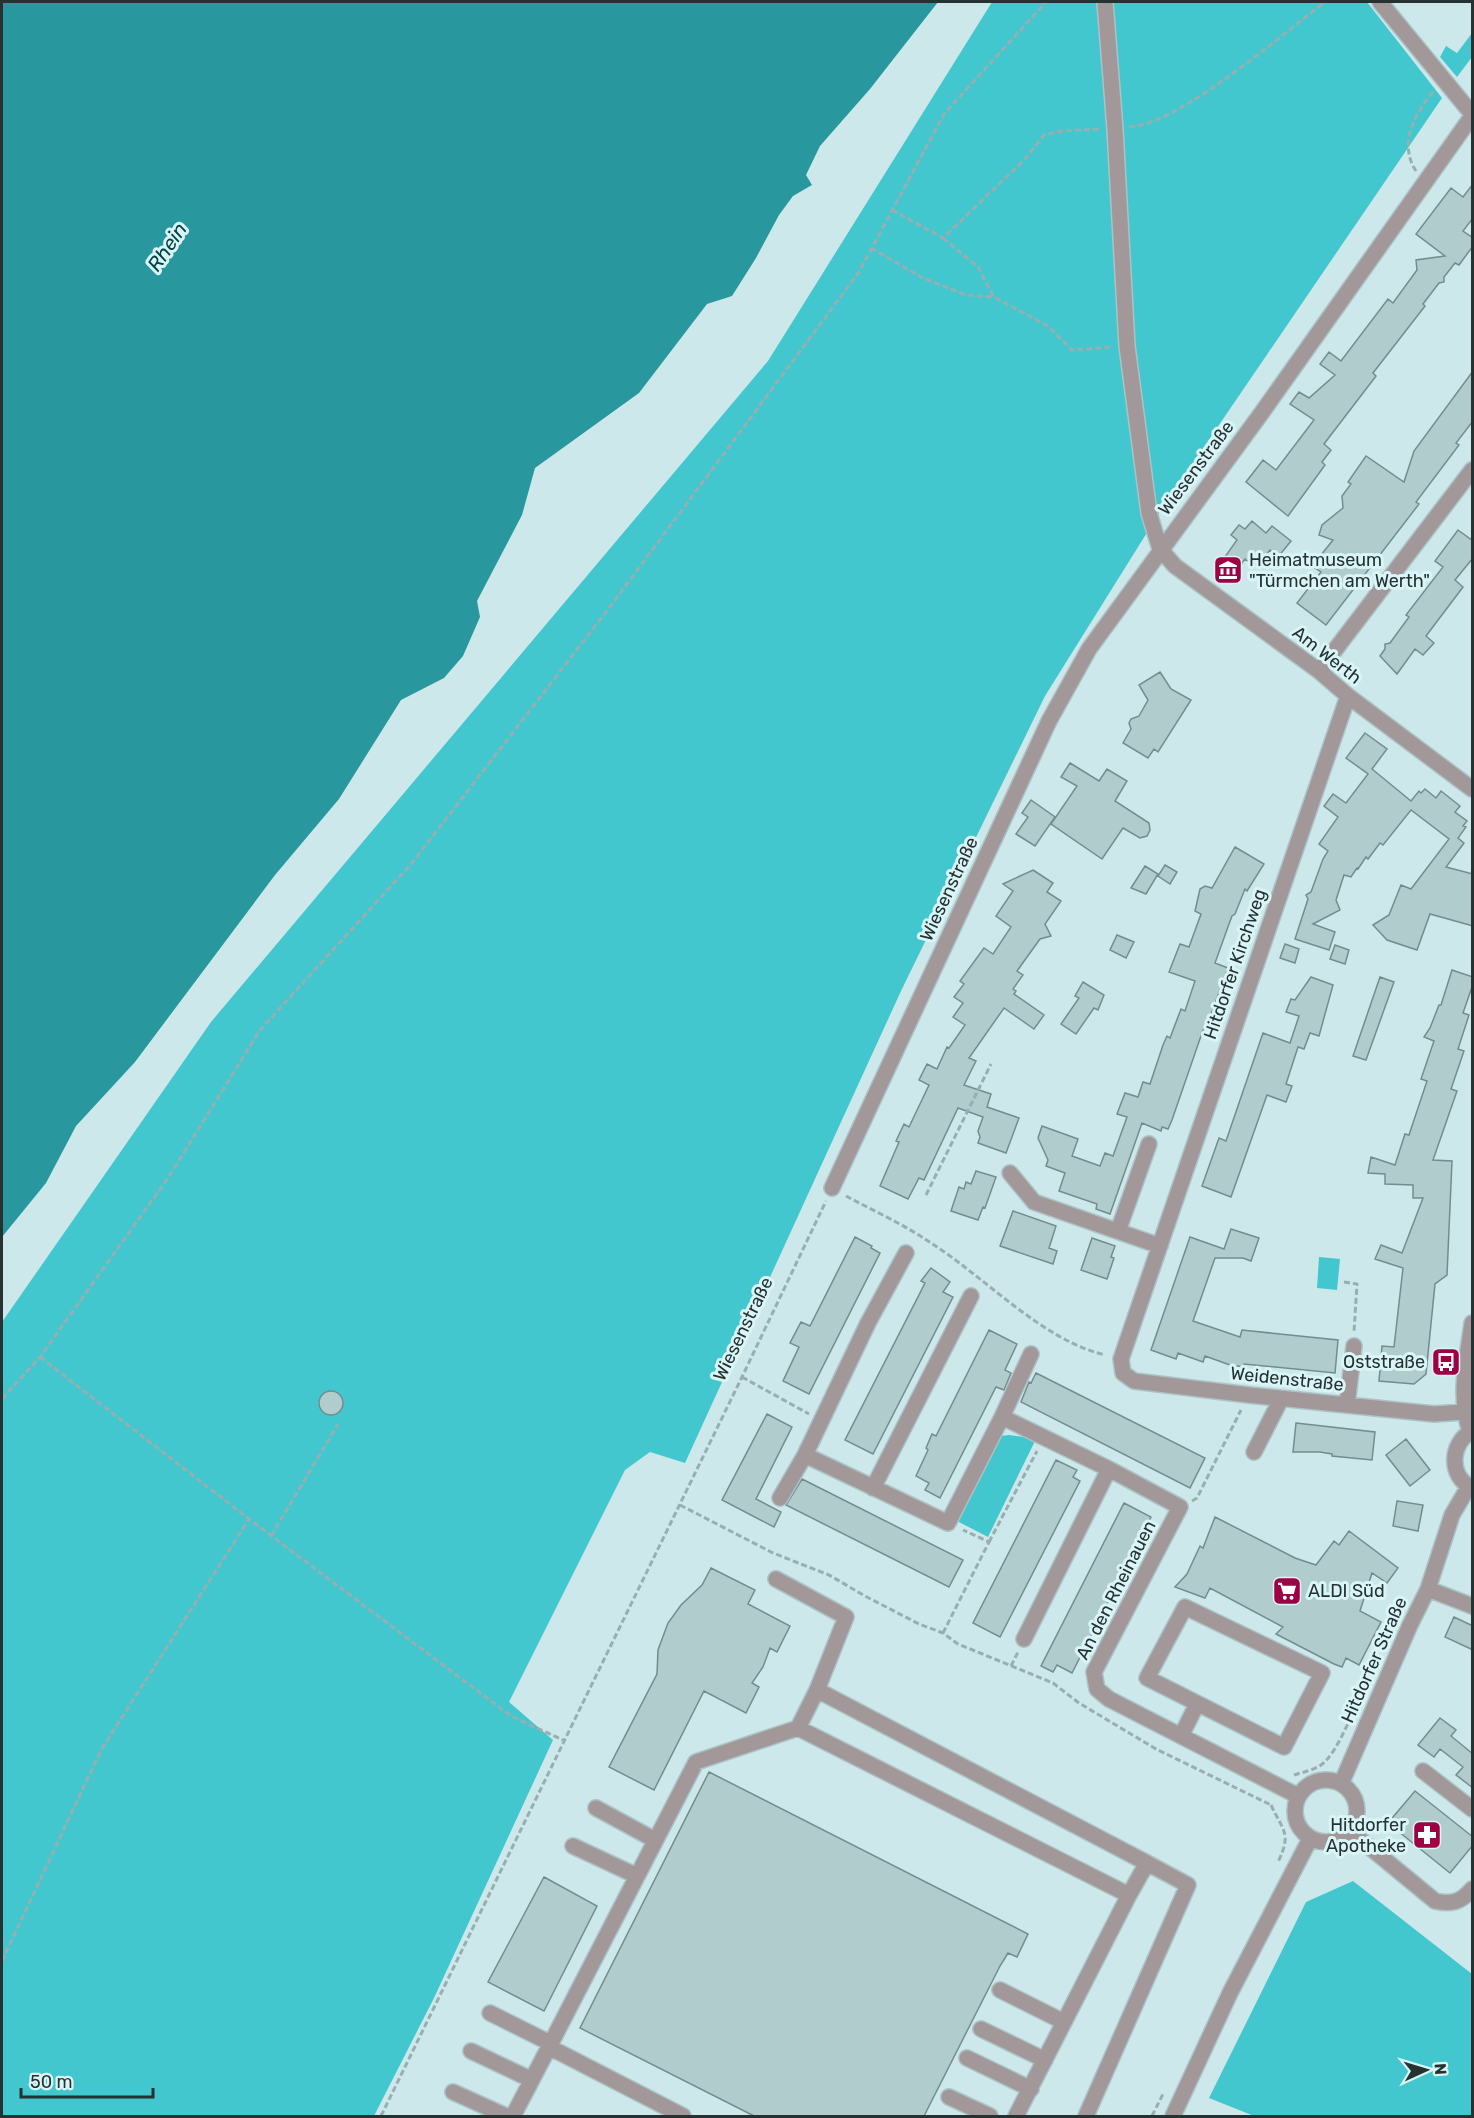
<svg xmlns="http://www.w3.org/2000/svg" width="1474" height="2118" font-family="Rubik,sans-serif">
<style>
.green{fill:#43c7ce}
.water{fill:#29989e}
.building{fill:#b1cccd;stroke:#738d8e;stroke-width:1.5}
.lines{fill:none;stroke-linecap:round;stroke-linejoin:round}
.minor-casing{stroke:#acc3c5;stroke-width:18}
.path{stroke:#98aeb0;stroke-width:3;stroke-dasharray:6 3;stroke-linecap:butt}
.minor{stroke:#a29799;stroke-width:15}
.labels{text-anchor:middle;stroke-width:6;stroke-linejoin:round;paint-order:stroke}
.street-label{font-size:18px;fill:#263131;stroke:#daf5f7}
.poi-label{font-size:18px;fill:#263131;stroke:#daf5f7;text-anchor:start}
.water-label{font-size:20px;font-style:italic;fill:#004245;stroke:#daf5f7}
</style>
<rect width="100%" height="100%" fill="#cde8ea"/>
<path class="green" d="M992 2H1367L1442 98 1163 507 1045 696 901 991 685 1463 650 1452 625 1470 509 1702 553 1740 434 1998 374 2116H2V1322L211 1022 768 361Z
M1472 33V57L1457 77 1440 57 1446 46 1457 53Z
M1319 1257 1340 1259 1337 1290 1317 1288Z
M1009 1435 1025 1437 1035 1441 988 1537 955 1520 994 1444 1001 1436Z
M1353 1881 1472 1974V2116H1254L1209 2098 1306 1902Z"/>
<path class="water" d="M2 2H938L870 89 820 146 806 175 812 185 793 196 779 215 756 258 732 296 707 304 639 393 535 468 522 515 477 601 480 617 463 656 444 678 401 700 339 799 275 875 135 1062 76 1126 46 1183 2 1237Z"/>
<path class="building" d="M1473 184V218L1463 231 1473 238V246L1459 265 1455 263 1444 277V282L1439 283 1423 304 1425 306 1373 373 1376 376 1324 444 1331 450 1322 462 1325 465 1288 516 1246 482 1263 460 1276 470 1314 420 1290 404 1299 392 1309 398 1335 375 1320 364 1329 352 1341 361 1388 299 1393 303 1417 270 1416 260 1445 256 1416 234 1451 188 1463 197Z
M1473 371V421L1456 443 1459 445 1416 502 1419 504 1326 625 1297 603 1321 572 1312 566 1333 540 1319 535 1322 525 1343 508 1342 496 1351 484 1348 482 1366 456 1404 482 1414 451Z
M1252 521 1266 533 1272 526 1291 541 1278 557 1270 550 1263 559 1260 557 1254 566 1245 559 1228 581 1215 571 1237 540 1231 535 1239 525 1245 529Z
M1458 530 1473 541V558L1455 580 1463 587 1426 636 1434 643 1423 655 1415 649 1397 674 1380 656 1385 649V644L1390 643 1409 617 1406 615 1443 567 1435 561Z
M1160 672 1171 689 1191 700 1158 752 1154 749 1148 758 1123 743 1131 729 1129 723 1131 719 1139 716 1148 700 1139 685Z
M1365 733 1387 749 1372 769 1411 801 1419 791 1421 793 1425 789 1436 798 1441 791 1460 806 1455 812 1467 821 1463 826 1466 827 1458 838 1464 843 1446 867 1473 874V926L1430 914 1417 950 1387 940 1373 925 1389 915 1401 885 1411 889 1449 839 1411 810 1383 845 1380 843 1368 859 1366 857 1358 869 1357 868 1351 877 1344 875 1336 900 1340 910 1313 924 1335 932 1329 950 1295 939 1308 899 1306 895 1311 892 1323 859 1328 851 1319 844 1338 817 1324 806 1333 794 1346 803 1368 774 1346 758Z
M1070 763 1099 781 1107 769 1127 781 1115 801 1149 823 1150 830 1147 836 1140 838 1123 828 1102 859 1051 824 1077 786 1061 777Z
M1031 800 1055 817 1035 846 1016 834 1028 817 1022 813Z
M1235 847 1264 864 1247 891 1245 889 1235 914 1232 916 1229 924 1215 963 1228 968 1205 1031 1203 1030 1172 1120 1168 1129 1162 1127 1161 1131 1142 1123 1110 1214 1096 1209 1097 1204 1059 1191 1065 1173 1046 1166 1048 1160 1038 1138 1042 1126 1078 1139 1072 1156 1100 1166 1105 1153 1113 1156 1127 1117 1117 1114 1125 1093 1138 1097 1143 1082 1150 1084 1163 1045 1167 1036 1170 1038 1181 1009 1185 1011 1195 981 1169 972 1180 944 1189 947 1201 914 1195 911 1200 889 1205 886 1212 888Z
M1165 865 1177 872 1170 884 1158 876Z
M1145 866 1158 874 1146 894 1131 888Z
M1033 870 1053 883 1047 892 1061 901 1045 924 1051 936 1040 939 1017 971 1023 975 1013 989 1016 991 1014 994 1044 1015 1034 1029 1004 1008 969 1058 976 1061 964 1085 991 1094 987 1107 1019 1118 1006 1153 978 1143 980 1137 978 1131 983 1117 958 1108 924 1180 919 1178 908 1199 880 1186 899 1142 896 1141 904 1124 909 1127 929 1085 919 1080 927 1064 937 1069 947 1047 949 1048 965 1025 953 1017 963 1003 954 997 964 984 960 981 984 948 993 954 1011 927 996 916 1013 891 1003 884Z
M1117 935 1134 942 1126 958 1110 950Z
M1285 944 1299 949 1295 963 1280 958Z
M1335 945 1349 950 1345 964 1330 959Z
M1452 970 1473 977V984L1463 1013 1469 1015 1458 1049 1464 1051 1451 1089 1457 1091 1433 1160 1452 1161 1447 1275 1435 1284 1426 1374 1414 1384 1379 1381 1382 1346 1394 1347 1403 1268 1375 1259 1381 1245 1402 1253 1423 1198H1413V1185L1385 1184V1174L1368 1173 1371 1157 1395 1165 1405 1134 1409 1135 1427 1081 1421 1079 1434 1041 1424 1037 1430 1028 1439 1005H1441Z
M1311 977 1333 985 1319 1036 1310 1033 1304 1049 1298 1047 1286 1084 1292 1086 1286 1102 1267 1095 1231 1197 1202 1186 1219 1138 1226 1141 1263 1033 1290 1043 1299 1016 1286 1012 1291 999 1295 1000Z
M1380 977 1394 982 1366 1060 1353 1056Z
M1083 982 1104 995 1098 1010 1094 1008 1076 1034 1061 1024 1079 998 1075 996Z
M976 1171 996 1177 985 1208 983 1207 978 1220 951 1211 959 1187 964 1189 966 1182 971 1184Z
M1013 1211 1056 1226 1049 1248 1057 1251 1053 1264 1000 1246Z
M1231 1229 1259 1238 1251 1261 1243 1258H1215L1193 1321 1240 1337 1242 1330 1338 1340 1335 1373 1244 1364V1367L1230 1365 1205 1356 1203 1362 1178 1353 1176 1359 1151 1350 1190 1237 1224 1249Z
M855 1237 872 1246 871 1248 880 1253 809 1394 783 1381 799 1347 790 1343 801 1322 810 1326Z
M1092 1238 1115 1246 1111 1257 1114 1258 1107 1279 1081 1270Z
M931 1268 950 1282 943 1292 953 1297 873 1454 845 1440 925 1283 921 1281Z
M989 1330 1017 1344 1005 1370 1011 1373 1004 1390 996 1387 940 1498 925 1490 929 1483 916 1476 928 1450 926 1448 932 1434 936 1436Z
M1036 1373 1205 1458 1190 1488 1021 1402 1029 1382 1031 1383Z
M319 1403a12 12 0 1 1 24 0a12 12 0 1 1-24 0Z
M767 1414 792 1427 756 1499 781 1512 774 1527 722 1500Z
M1296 1423 1375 1432 1372 1460 1332 1456V1454L1320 1452H1293Z
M1406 1439 1430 1470 1410 1486 1386 1455Z
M1056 1460 1077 1470 1073 1477 1080 1481 1000 1637 973 1623Z
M802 1479 963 1560 949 1587 786 1505Z
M1397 1501 1423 1505 1418 1531 1393 1526Z
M1124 1503 1151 1517 1072 1673 1057 1665 1053 1672 1041 1666Z
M1215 1517 1295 1558 1316 1565 1334 1541 1339 1545 1349 1531 1398 1568 1387 1583 1372 1573 1360 1611 1381 1622 1359 1665 1346 1658 1342 1667 1334 1664 1276 1634 1283 1627 1210 1588 1205 1598 1175 1587 1187 1574 1200 1546 1203 1548Z
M711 1568 755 1590 748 1604 790 1626 777 1652 770 1648 763 1667 752 1683 759 1687 746 1713 704 1691 654 1790 609 1767 657 1674 658 1650 668 1623 681 1605 702 1585Z
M1454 1617 1473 1626V1650L1445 1637Z
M1440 1718 1456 1730 1451 1736 1473 1754V1788L1456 1775 1463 1767 1440 1749 1434 1757 1418 1745Z
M709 1772 1028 1934 1017 1957 1008 1953 1000 1966 924 2116H754L580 2028Z
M1415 1791 1473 1837V1845L1450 1873 1388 1823Z
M544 1877 597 1906 544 2011 488 1982Z"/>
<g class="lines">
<g class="minor-casing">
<path id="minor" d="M1105 2 1115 129 1127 346 1149 513 1160 549 1175 566 1319 671 1348 696 1472 789
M1380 2 1472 114
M1319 671 1472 470
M1348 696 1121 1359 1123 1373 1134 1381 1249 1395 1434 1414 1464 1412
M1010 1173 1034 1202 1160 1246
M832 1188 1049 721 1089 649 1263 411 1472 116
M1118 1231 1149 1144
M1347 1405 1354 1346
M1002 1417 1109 1469
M1472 1431C1450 1443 1448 1476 1472 1488
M1470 1432C1458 1394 1467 1361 1472 1323
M1254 1452 1281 1399
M805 1455 948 1523 1002 1417 1031 1354
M873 1488 971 1296
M780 1498 805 1455 868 1323 906 1253
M776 1579 846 1617 817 1690
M1428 1589 1472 1606
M1185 1607 1322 1673 1284 1747 1147 1678Z
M1024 1639 1109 1469 1180 1507 1094 1672 1097 1689 1109 1699 1298 1796
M798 1728 817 1690 1147 1863
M1181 1736 1197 1704
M1423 1771 1472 1809
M1295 1811a31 31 0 1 1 62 0a31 31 0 1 1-62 0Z
M1341 1784 1410 1625 1428 1589 1452 1515 1469 1486
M596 1808 655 1840
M1350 1831 1435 1901C1451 1905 1461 1902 1472 1889
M573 1846 637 1876
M1000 1990 1064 2022
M490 2013 550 2043
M981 2029 1045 2060
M549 2047 696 1762 798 1728 1129 1895 1147 1863 1188 1885 1086 2116
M471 2051 532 2080
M967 2058 1031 2089
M453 2092 506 2116
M949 2097 990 2116
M513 2116 549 2047 683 2116
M1016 2116 1129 1895
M1173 2116 1230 1993 1310 1839"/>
</g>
<path class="path" d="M1129 127C1155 124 1178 110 1200 96 1245 67 1283 34 1325 2
M1416 171C1398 144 1415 112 1434 91
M892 210 943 238 1025 159 1044 135 1061 131 1099 129
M943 238 978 267 994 297 1048 326 1072 350 1111 347
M871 248 923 278 966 295 994 297
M926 1195 991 1064
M846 1196C874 1211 905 1225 931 1243 986 1278 1042 1340 1105 1355
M1344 1282 1357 1284 1354 1332
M40 1357 249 1519 511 1716 565 1741
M742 1377 809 1414
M2 1399 40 1357 168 1178 260 1030 412 863 609 608 859 272 944 114 1046 2
M1192 1501 1197 1498 1241 1410
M680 1505 773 1553 829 1575 865 1596 919 1624 943 1633 958 1644 1053 1683 1079 1703 1156 1749 1271 1805
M271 1536 338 1424
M989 1542 1037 1451
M943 1633 989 1542 963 1530
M1011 1666 1018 1652
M1294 1775C1303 1772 1314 1770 1321 1765 1340 1752 1359 1695 1370 1672
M1271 1805C1283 1831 1292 1833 1278 1862
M2 1961 101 1750 249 1519
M381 2116 742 1377 826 1201
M1152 2116 1163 2094"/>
<use href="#minor" class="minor"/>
</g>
<defs>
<g id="museum-square" transform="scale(1.5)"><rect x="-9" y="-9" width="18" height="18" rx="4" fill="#9f0145" stroke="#daf5f7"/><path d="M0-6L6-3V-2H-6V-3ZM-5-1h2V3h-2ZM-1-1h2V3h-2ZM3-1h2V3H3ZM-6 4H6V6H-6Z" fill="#fff"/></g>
<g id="bus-square" transform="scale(1.5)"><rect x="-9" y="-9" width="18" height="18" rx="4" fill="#9f0145" stroke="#daf5f7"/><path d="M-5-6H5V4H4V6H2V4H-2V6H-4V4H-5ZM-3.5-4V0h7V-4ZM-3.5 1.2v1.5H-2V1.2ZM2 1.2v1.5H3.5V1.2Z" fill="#fff"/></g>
<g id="supermarket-square" transform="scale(1.5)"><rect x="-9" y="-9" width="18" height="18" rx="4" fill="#9f0145" stroke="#daf5f7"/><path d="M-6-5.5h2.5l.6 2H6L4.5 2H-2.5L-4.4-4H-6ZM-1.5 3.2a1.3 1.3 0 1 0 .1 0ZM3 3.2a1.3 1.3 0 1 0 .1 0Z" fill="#fff"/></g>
<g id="pharmacy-square" transform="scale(1.5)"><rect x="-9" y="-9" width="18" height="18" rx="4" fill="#9f0145" stroke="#daf5f7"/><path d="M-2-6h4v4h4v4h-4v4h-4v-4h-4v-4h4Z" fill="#fff"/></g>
</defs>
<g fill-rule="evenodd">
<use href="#museum-square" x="1228" y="570"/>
<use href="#bus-square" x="1446" y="1362"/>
<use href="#supermarket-square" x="1287" y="1591"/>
<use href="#pharmacy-square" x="1427" y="1835"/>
</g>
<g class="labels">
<g class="street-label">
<text transform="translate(1196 468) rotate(-53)" y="6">Wiesenstraße</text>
<text transform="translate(1327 655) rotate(38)" y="6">Am Werth</text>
<text transform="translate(949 889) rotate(-65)" y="6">Wiesenstraße</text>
<text transform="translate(1235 964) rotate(-71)" y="6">Hitdorfer Kirchweg</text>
<text transform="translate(743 1329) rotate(-64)" y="6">Wiesenstraße</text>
<text transform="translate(1287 1379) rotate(6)" y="6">Weidenstraße</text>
<text transform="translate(1116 1590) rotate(-63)" y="6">An den Rheinauen</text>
<text transform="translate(1374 1660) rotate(-66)" y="6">Hitdorfer Straße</text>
</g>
<g class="poi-label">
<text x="1249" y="566">Heimatmuseum<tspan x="1249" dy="21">"Türmchen am Werth"</tspan></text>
<text x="1425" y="1368" text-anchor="end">Oststraße</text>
<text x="1308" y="1597">ALDI Süd</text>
<text x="1406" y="1831" text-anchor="end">Hitdorfer<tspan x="1406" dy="21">Apotheke</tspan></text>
</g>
<g class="water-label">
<text transform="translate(167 247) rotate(-56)" y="7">Rhein</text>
</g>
</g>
<rect width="1474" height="2118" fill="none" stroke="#263131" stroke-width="6"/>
<g transform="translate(1426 2070) rotate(86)" stroke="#daf5f7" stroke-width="4.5" paint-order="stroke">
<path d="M0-4.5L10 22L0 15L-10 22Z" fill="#263131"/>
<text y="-9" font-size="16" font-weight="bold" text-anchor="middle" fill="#263131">N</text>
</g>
<path d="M21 2088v9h132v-9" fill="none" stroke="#263131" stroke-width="3"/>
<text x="30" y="2088" font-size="18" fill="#263131" stroke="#daf5f7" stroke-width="4.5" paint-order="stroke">50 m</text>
</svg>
